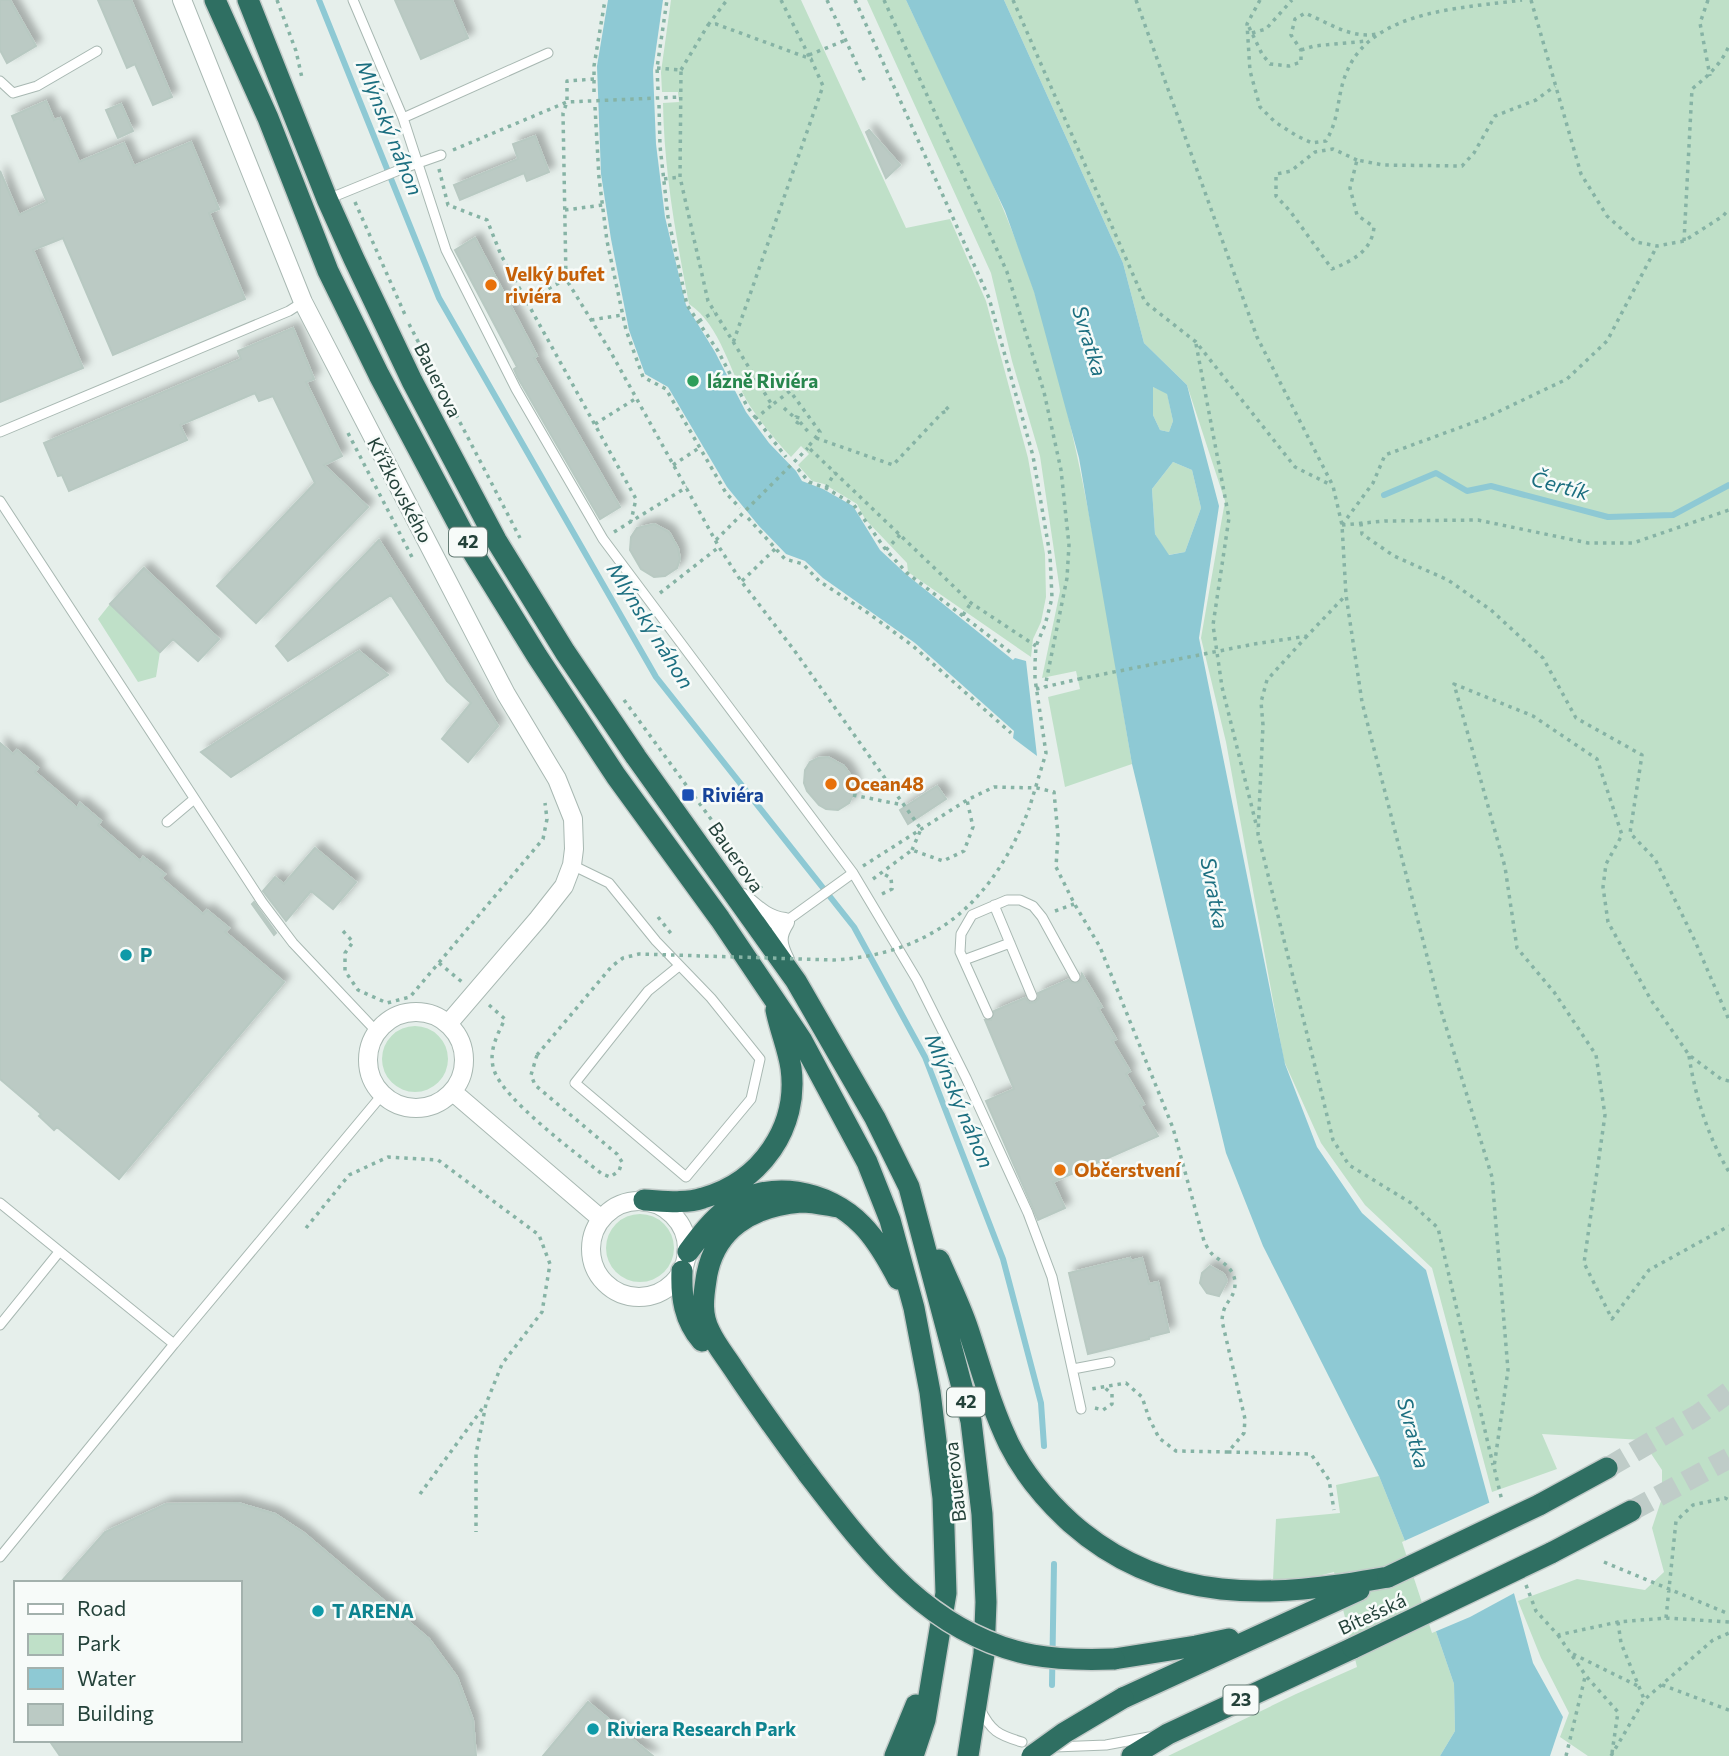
<svg xmlns="http://www.w3.org/2000/svg" width="1729" height="1756" font-family="Commissioner,sans-serif">
<style>
.green{fill:#bfe0c8}
.water{fill:#8ec9d4;fill-rule:evenodd}
.pier{fill:#e6efeb}
.lines{fill:none;stroke-linecap:round;stroke-linejoin:round}
.stream{stroke:#8ec9d4;stroke-width:6}
.building{fill:#bbcac4;stroke:#b8c9c2;stroke-width:2;filter:url(#shadow)}
.highway-tunnel{stroke:#bfccc8;stroke-width:21;stroke-dasharray:21 10;stroke-linecap:butt}
.lane-casing{stroke:#a8b8b2;stroke-width:11}
.street-casing{stroke:#a8b8b2;stroke-width:20}
.highway-casing{stroke:#c2cac8;stroke-width:24}
.path{stroke:#86b3a5;stroke-width:3.5;stroke-dasharray:3.5 5;stroke-linecap:butt}
.lane{stroke:#fff;stroke-width:9}
.street{stroke:#fff;stroke-width:18}
.highway{stroke:#2f6f62;stroke-width:21}
.highway-bridge-casing{stroke:#c2cac8;stroke-width:24;stroke-linecap:butt}
.path-bridge{stroke:#86b3a5;stroke-width:3.5;stroke-dasharray:3.5 5;stroke-linecap:butt}
.highway-bridge{stroke:#2f6f62;stroke-width:21}
.food-dot{fill:#e8710a;stroke:#f7fbf9;stroke-width:2.5}
.leisure-dot{fill:#2e9e5b;stroke:#f7fbf9;stroke-width:2.5}
.transit-dot{fill:#1a4fb4;stroke:#f7fbf9;stroke-width:2.5}
.culture-dot{fill:#0f9aa8;stroke:#f7fbf9;stroke-width:2.5}
.labels{text-anchor:middle;stroke-width:5;stroke-linejoin:round;paint-order:stroke}
.shield{fill:#f7fbf9;stroke:#637a73;stroke-width:2}
.shield-label{font-size:18px;font-weight:bold;fill:#24423a}
.food-label{font-size:19px;font-weight:bold;fill:#c56008;stroke:#f7fbf9;text-anchor:start}
.street-label{font-size:19px;fill:#24423a;stroke:#f7fbf9}
.leisure-label{font-size:19px;font-weight:bold;fill:#27864d;stroke:#f7fbf9;text-anchor:start}
.transit-label{font-size:19px;font-weight:bold;fill:#164399;stroke:#f7fbf9;text-anchor:start}
.culture-label{font-size:19px;font-weight:bold;fill:#0d838f;stroke:#f7fbf9;text-anchor:start}
.water-label{font-size:21px;font-style:italic;fill:#1c6f80;stroke:#f7fbf9}
</style>
<defs>
<filter id="shadow"><feDropShadow dx="6" dy="-6" stdDeviation="3.5" flood-color="#0004"/></filter>
</defs>
<rect width="100%" height="100%" fill="#e6efeb"/>
<path class="green" d="M671 0H801L906 228 950 219 986 301 1028 458 1045 554 1046 597 1041 622 1033 639 1031 657 908 572 907 563 865 519 857 504 824 484 812 481 798 465 809 454 801 446 791 457C776 441 762 424 750 406 730 374 721 325 689 304 676 237 664 171 663 103L679 102 678 92H662L661 72Z
M867 0H906C951 96 1001 190 1034 291 1083 445 1105 606 1132 764L1065 787 1048 697 1080 689 1076 671 1042 678 1060 591 1040 456 1012 361 991 273Z
M1004 0H1729V1756H1588L1560 1737 1569 1713 1541 1658 1518 1601 1577 1579 1645 1590 1664 1572 1652 1528 1662 1498V1470L1642 1440 1542 1434 1557 1469 1492 1492 1432 1268 1365 1205 1321 1143 1284 1061 1226 742 1201 638 1225 501 1187 385 1144 343 1123 263Z
M1153 387 1167 393 1173 421 1169 432 1160 430 1153 415Z
M1173 462 1192 470 1201 508 1185 552 1168 555 1155 534 1152 489Z
M110 604 160 652 156 677 138 682 98 619Z
M382 1059a33 33 0 1 1 66 0a33 33 0 1 1-66 0Z
M606 1248a34 34 0 1 1 68 0a34 34 0 1 1-68 0Z
M1379 1476 1405 1541 1454 1684 1455 1731 1440 1756H1168L1296 1694 1357 1667 1334 1572 1306 1579 1273 1580 1276 1519 1340 1513 1336 1485Z"/>
<path class="water" d="M608 0H663L653 70 656 144 665 217 686 305 715 352 746 412 769 443 796 471 802 481 823 489 853 506 880 550 907 575 1013 660 1015 658 1026 661 1037 756 1013 738 1014 731 915 643 823 578 805 561 786 554 759 526 727 487 668 387 645 374 629 330 611 239 601 174 597 66Z
M906 0H1004L1123 263 1144 343 1187 385 1219 506 1199 638 1285 1064 1317 1147 1362 1213 1426 1270 1533 1663 1563 1717 1550 1756H1440L1455 1731 1454 1684 1405 1541 1379 1476 1263 1246 1226 1153 1132 764 1079 458 1034 292 1005 211ZM1153 387 1167 394 1173 421 1169 432 1160 430 1153 415ZM1173 462 1192 470 1201 508 1185 552 1169 555 1155 534 1152 489Z"/>
<path class="pier" d="M1493 1501 1518 1591 1470 1617 1432 1633 1402 1542Z"/>
<g class="lines">
<path class="stream" d="M319 0 439 298 656 677 854 927 925 1057 1003 1259 1041 1403 1044 1446
M1384 495 1436 473 1467 491 1491 486 1608 517 1673 515 1729 485
M1052 1685 1054 1564"/>
</g>
<path class="building" d="M0 0H10L36 46 7 63 0 50Z
M98 0H131L172 97 153 105 135 64 127 68Z
M395 0H452L468 38 421 59Z
M46 101 54 120 60 118 79 162 124 143 134 166 191 142 219 209 209 213 245 299 113 355 63 238 33 250 83 368 0 402V171L19 215 47 202 12 116Z
M121 104 133 131 118 138 106 110Z
M869 130 900 165 886 178 866 132Z
M535 136 549 172 527 181 524 173 460 200 454 185 518 159 513 144Z
M475 238 537 356 534 358 620 507 600 519 518 378 514 369 517 367 455 250Z
M293 328 314 379 306 382 342 456 324 465 368 507 256 623 217 586 315 483 273 396 259 401 255 393 180 425 187 440 69 491 62 475 58 476 44 443 241 359 238 351Z
M654 524 669 532 678 548 680 559 677 568 665 576 654 577 641 569 630 550 631 537 637 528Z
M379 540 498 726 468 762 442 739 471 703 447 681 391 595 288 661 276 646Z
M144 568 219 639 198 661 173 639 160 652 110 604Z
M359 651 388 675 231 777 201 752Z
M0 743 13 754 17 750 38 768 35 772 77 808 80 803 101 821 98 825 140 861 143 857 151 863 165 874 161 878 203 914 207 910 229 928 225 932 284 982 119 1179 57 1127 54 1130 39 1116 41 1114 0 1079Z
M828 757 844 766 851 776 854 785 853 795 849 803 838 810 826 809 819 805 807 791 804 783 805 770 810 762 818 758Z
M937 786 946 799 908 824 900 810Z
M315 848 356 882 333 909 311 891 286 921 263 891 275 877 284 884Z
M254 902 276 933 274 935 252 904Z
M1082 974 1102 1007 1098 1008 1116 1039 1112 1041 1130 1071 1126 1074 1144 1104 1140 1106 1158 1136 1053 1182 1065 1208 1038 1220 986 1101 1014 1089 985 1020H991L994 1011 1025 998 1030 1003 1035 1002 1039 998 1038 993 1068 980 1072 983H1078L1081 980Z
M1130 1258 1131 1261 1142 1258 1149 1284 1158 1282 1169 1332 1149 1337V1339L1088 1354 1069 1273Z
M1210 1266 1224 1274 1227 1281 1219 1296 1207 1293 1200 1283 1202 1273Z
M238 1503 275 1514 304 1533 429 1639 457 1677 473 1720 476 1756H60L49 1740H240V1583H60L105 1532 166 1504Z
M588 1702 653 1756H543Z"/>
<g class="lines">
<path class="highway-tunnel" d="M1607 1468 1699 1414 1729 1392
M1631 1511 1729 1458"/>
<g class="lane-casing">
<path id="lane" d="M353 0 403 118 446 250 516 389 603 539 853 873 917 980 966 1078 1028 1213 1052 1277 1081 1409
M0 81 13 93 37 86 97 51
M403 118 548 53
M328 199 404 168 441 155
M0 432 289 311 303 302
M0 501 262 902 293 943 377 1032
M167 822 193 800
M572 865 609 883 656 941 711 998 760 1059 751 1099 686 1177 575 1083 648 991 679 966
M994 905 1032 996
M785 922 853 873
M964 960 1010 943
M988 1014 960 952 961 934 972 915 1007 900H1020L1033 906 1042 917 1075 977
M0 1203 174 1344 382 1095
M0 1325 59 1252
M1073 1369 1110 1362
M0 1557 174 1344
M980 1709C991 1731 998 1735 1022 1742
M1055 1747 1106 1745 1149 1737"/>
</g>
<g class="street-casing">
<path id="street" d="M182 0 303 302 506 694 557 779 573 819 574 849 572 865 564 886 538 919 448 1024
M743 898C756 909 767 920 785 922 776 936 777 944 785 960
M368 1060a48 48 0 1 1 96 0a48 48 0 1 1-96 0Z
M453 1092 600 1218
M591 1249a48 48 0 1 1 96 0a48 48 0 1 1-96 0Z"/>
</g>
<g class="highway-casing">
<path id="highway" d="M215 0 268 118 328 271 379 375 474 554 537 656 616 776 720 919 801 1039 867 1162 890 1220 914 1308 930 1392 943 1498 946 1593 925 1720 913 1756
M248 0 327 199 354 259 412 381 496 540 565 652 636 757 796 981 875 1118 909 1187 971 1421 982 1514 986 1602 984 1654 968 1756
M644 1200C664 1201 685 1204 703 1198 761 1182 799 1127 791 1068 788 1048 780 1030 776 1010
M688 1252C700 1236 712 1220 728 1208 768 1178 828 1190 862 1225 877 1240 888 1260 898 1279
M939 1260C949 1283 960 1305 968 1329 981 1368 991 1407 1009 1444 1024 1474 1046 1500 1071 1523 1165 1606 1272 1598 1388 1577
M682 1271C681 1297 684 1320 702 1341
M808 1474C782 1439 757 1404 733 1368 726 1357 716 1345 710 1332 701 1315 703 1299 706 1280 713 1229 752 1206 801 1202 813 1202 826 1205 838 1207
M1539 1505 1607 1468
M1551 1553 1631 1511
M1114 1659 1196 1646 1229 1639
M1123 1698 1359 1590
M895 1756 916 1705
M1132 1756 1168 1734 1353 1648"/>
</g>
<path class="path" d="M277 0 296 51 302 78
M781 0 810 58
M827 0 865 82
M855 0 989 298 1033 456 1050 555 1052 598 1045 625 1036 646 1035 663V679L1046 753 1029 809
M884 0 1007 272 1044 392 1061 470 1069 545 1067 578 1045 687
M1013 0 1145 302 1196 342 1295 467 1331 485
M1136 0 1257 337 1333 486 1342 525 1346 595 1362 702 1440 1007 1492 1177 1508 1370 1494 1467 1502 1501
M1260 0 1247 24 1250 71 1260 107 1275 122 1297 136 1312 143 1326 141C1341 116 1336 94 1348 69 1375 9 1466 8 1522 0
M1531 0 1581 174 1607 216 1636 242 1657 246 1684 241 1723 216 1729 209
M1708 0 1700 23 1710 76
M708 25 727 0
M1249 27 1262 54 1270 64 1289 66 1301 62V50L1291 35 1295 19 1305 13C1329 23 1351 39 1377 34
M1252 33 1266 29 1292 0
M1301 50 1314 46 1367 41
M809 55 846 40
M657 68 681 70 680 177 708 301 772 405 790 391 820 432 808 447 971 603 1036 646
M681 70 708 25 716 24 811 59 823 86 733 343
M594 79 567 81V102L563 113 566 279 609 349 719 547 741 581 794 650 921 829 912 850
M658 90 657 68 667 0
M594 92V66L605 0
M659 105 660 146 668 217 687 305 718 351 748 408 786 457
M595 107 599 178 607 241 626 330 643 377 666 389 726 493 740 508
M453 150 567 102 680 97
M1357 160 1333 149 1315 152 1291 171 1276 174V196L1290 211 1332 269C1352 261 1372 251 1374 227L1357 215 1350 188 1357 160 1383 165 1462 166 1474 153 1495 116 1536 100 1555 86
M439 169 448 205 487 220 501 255 636 499 631 521
M664 179 680 177
M355 202 406 317
M565 210 603 205
M1684 241 1692 89C1708 76 1721 64 1729 46
M526 301 566 279
M591 320 622 315
M699 321 714 312
M409 324 520 538
M1196 344 1229 518 1213 625 1222 687 1257 828
M784 408 795 418
M796 417 800 418 798 423 795 421Z
M755 419 772 405
M800 422 810 434
M595 424 635 399
M348 433 413 559
M816 438 893 465 942 413 949 410 944 405
M673 465 699 448
M798 469 809 482 826 488 854 505 886 550 907 573 1010 652
M826 488 835 472
M748 518 785 559 803 564 819 581 868 613 913 646 1011 733
M1361 523 1362 534 1394 556 1448 580 1491 610 1543 658 1576 718 1642 755 1630 833 1655 859 1695 941 1729 1020
M1342 525 1373 483 1385 455 1483 419 1567 379 1607 341 1657 246
M1342 525 1385 521 1478 520 1588 543H1633L1729 510
M614 532 687 487
M716 540 808 448
M886 550 900 535
M742 581 776 548
M660 593 719 547
M963 615 971 603
M1307 636 1267 680 1261 702 1263 725 1258 834 1333 1140 1349 1165 1411 1203 1438 1228 1493 1465
M1254 644 1307 636 1346 595
M1036 689 1079 679
M624 700 762 889
M853 795 903 805
M863 866 967 800 994 787 1037 788 1054 792 1058 835 1056 867 1074 903 1100 947 1173 1128 1204 1241C1206 1245 1209 1251 1213 1255 1225 1264 1239 1272 1234 1291 1230 1303 1223 1303 1222 1321L1245 1419 1244 1433 1228 1452 1176 1451 1159 1438 1149 1418 1142 1397 1126 1383 1091 1389
M873 879 912 850 943 861 964 851 973 827 967 800
M882 894 892 889 891 878 882 873
M1055 911 1074 904
M658 917 673 936
M343 931 353 942 345 953V971L358 990 387 1003 410 997 543 839 547 819 545 803
M439 963 462 982
M489 1005 505 1019C497 1035 488 1052 494 1070 503 1099 576 1153 602 1174L610 1177 619 1171 622 1162 617 1154 535 1085 531 1075 537 1055
M1689 1056C1695 1096 1708 1137 1729 1172
M1729 1081 1721 1079 1689 1055 1651 1000 1608 922 1603 887 1606 864 1622 835 1597 759 1533 716 1454 684 1505 867 1517 948 1554 992 1596 1055 1605 1115 1584 1263 1612 1319 1649 1270 1729 1226
M306 1228 349 1175 388 1157 438 1160 539 1235 550 1264 542 1312 502 1364 486 1404 476 1454V1532
M1095 1408 1103 1410 1112 1404V1394L1104 1387
M1228 1452 1311 1454 1329 1480 1334 1510
M420 1494 485 1405
M1604 1562 1729 1614
M1526 1585 1536 1611 1558 1635 1618 1622 1666 1618 1729 1622
M1666 1618 1676 1521 1693 1505 1725 1498 1729 1500
M1618 1622 1621 1643 1644 1699
M1558 1635 1586 1676 1618 1712 1612 1753
M1573 1654 1638 1686
M1662 1685 1729 1710
M1566 1756 1585 1677
M1611 1756 1644 1700 1713 1640 1729 1633"/>
<use href="#lane" class="lane"/>
<use href="#street" class="street"/>
<use href="#highway" class="highway"/>
<g class="highway-bridge-casing">
<path id="highway-bridge" d="M808 1474C868 1552 929 1635 1033 1655 1060 1660 1086 1660 1114 1659
M1388 1577 1539 1505
M1353 1648 1551 1553
M1032 1756 1064 1733 1123 1698"/>
</g>
<path class="path-bridge" d="M1079 679 1254 644
M537 1055 612 966 623 958 639 954 834 960C935 954 993 901 1029 809"/>
<use href="#highway-bridge" class="highway-bridge"/>
</g>
<g class="food-dot">
<circle cx="491" cy="285" r="7"/>
<circle cx="831" cy="784" r="7"/>
<circle cx="1060" cy="1170" r="7"/>
</g>
<circle class="leisure-dot" cx="693" cy="381" r="7"/>
<rect class="transit-dot" x="681" y="788" width="14" height="14" rx="3.5"/>
<g class="culture-dot">
<circle cx="126" cy="955" r="7"/>
<circle cx="318" cy="1611" r="7"/>
<circle cx="593" cy="1729" r="7"/>
</g>
<g class="labels">
<g class="shield">
<rect x="449" y="527.5" width="38" height="29" rx="5"/>
<rect x="947" y="1387.5" width="38" height="29" rx="5"/>
<rect x="1223.5" y="1685.5" width="35" height="29" rx="5"/>
</g>
<g class="shield-label">
<text x="468" y="548">42</text>
<text x="966" y="1408">42</text>
<text x="1241" y="1706">23</text>
</g>
<g class="food-label">
<text x="505" y="281">Velký bufet<tspan x="505" dy="22">riviéra</tspan></text>
<text x="845" y="791">Ocean48</text>
<text x="1074" y="1177">Občerstvení</text>
</g>
<g class="street-label">
<text transform="translate(438 380) rotate(63)" y="7">Bauerova</text>
<text transform="translate(400 490) rotate(62)" y="7">Křížkovského</text>
<text transform="translate(736 857) rotate(55)" y="7">Bauerova</text>
<text transform="translate(955 1482) rotate(-96)" y="7">Bauerova</text>
<text transform="translate(1372 1614) rotate(-25)" y="7">Bítešská</text>
</g>
<g class="leisure-label">
<text x="707" y="388">lázně Riviéra</text>
</g>
<g class="transit-label">
<text x="702" y="802">Riviéra</text>
</g>
<g class="culture-label">
<text x="140" y="962">P</text>
<text x="332" y="1618">T ARENA</text>
<text x="607" y="1736">Riviera Research Park</text>
</g>
<g class="water-label">
<text transform="translate(389 128) rotate(68)" y="7">Mlýnský náhon</text>
<text transform="translate(1089 341) rotate(73)" y="7">Svratka</text>
<text transform="translate(1560 486) rotate(15)" y="7">Čertík</text>
<text transform="translate(650 626) rotate(58)" y="7">Mlýnský náhon</text>
<text transform="translate(1214 893) rotate(79)" y="7">Svratka</text>
<text transform="translate(959 1101) rotate(67)" y="7">Mlýnský náhon</text>
<text transform="translate(1413 1433) rotate(75)" y="7">Svratka</text>
</g>
</g>
<rect x="14" y="1581" width="228" height="161" fill="#f7fbf9" stroke="#a3b1ad" stroke-width="2"/>
<rect x="28" y="1604" width="35" height="10" fill="#ffffff" stroke="#a3b1ad" stroke-width="2"/>
<text x="77" y="1616" font-size="21" fill="#24423a">Road</text>
<rect x="28" y="1634" width="35" height="21" fill="#bfe0c8" stroke="#a3b1ad" stroke-width="2"/>
<text x="77" y="1651" font-size="21" fill="#24423a">Park</text>
<rect x="28" y="1668" width="35" height="21" fill="#8ec9d4" stroke="#a3b1ad" stroke-width="2"/>
<text x="77" y="1686" font-size="21" fill="#24423a">Water</text>
<rect x="28" y="1704" width="35" height="21" fill="#bbcac4" stroke="#a3b1ad" stroke-width="2"/>
<text x="77" y="1721" font-size="21" fill="#24423a">Building</text>
</svg>
